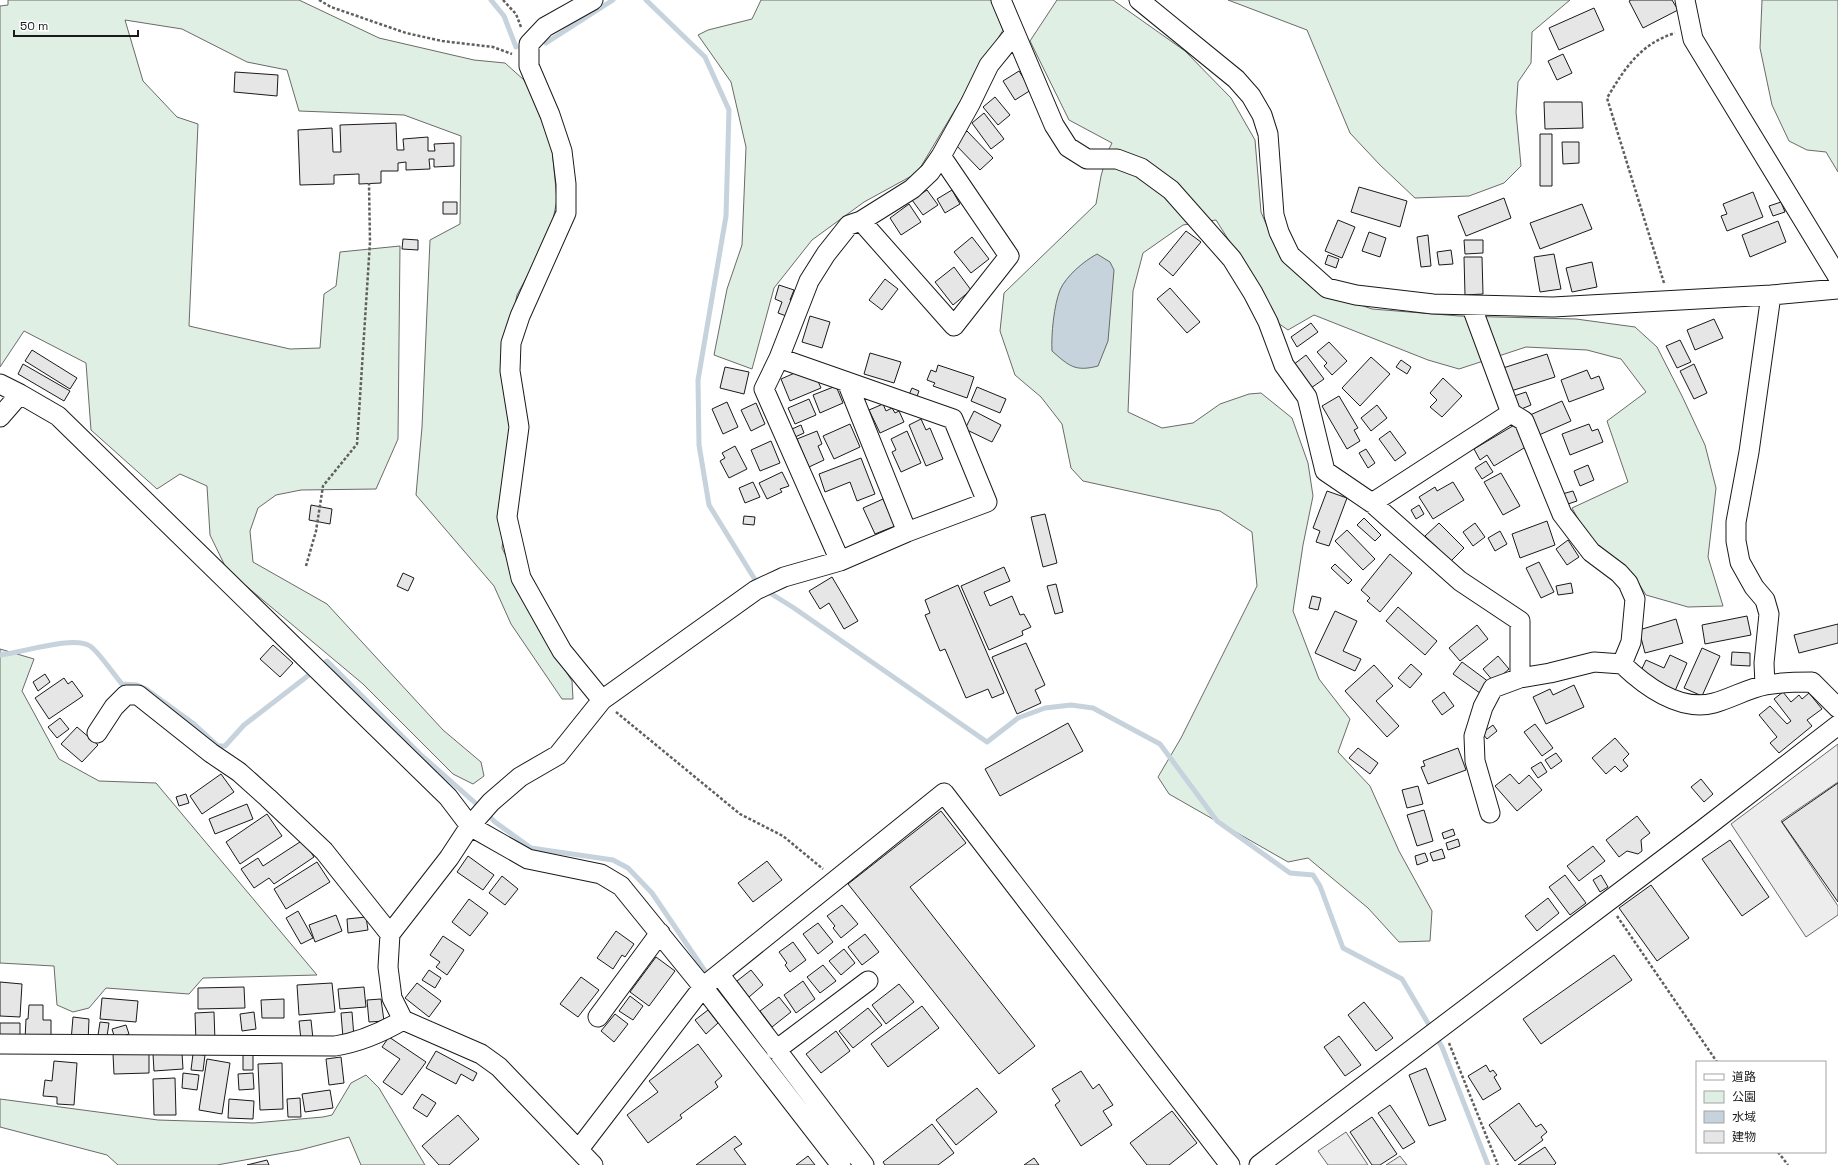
<svg xmlns="http://www.w3.org/2000/svg" width="1838" height="1165" font-family="'Space Grotesk','Noto Sans JP',sans-serif">
<style>
.green{fill:#e0efe3;stroke:#6a6a6a}
.parking{fill:#ededed;stroke:#6a6a6a}
.water{fill:#c6d2dc;stroke:#6a6a6a}
.lines{fill:none;stroke-linecap:round;stroke-linejoin:round}
.stream{stroke:#c6d2dc;stroke-width:5}
.building{fill:#e6e6e6;stroke:#1a1a1a}
.minor-casing{stroke:#1a1a1a;stroke-width:21}
.path{stroke:#5f5f5f;stroke-width:2.5;stroke-dasharray:3 2;stroke-linecap:butt}
.minor{stroke:#fff;stroke-width:19}
</style>
<rect width="100%" height="100%" fill="#fff"/>
<path class="green" d="M8 0H299L379 38 474 60 505 63 524 80 533 97 552 149 557 200 550 234 517 295 502 368 516 439 502 548 527 599 539 630 572 681 573 699H562L511 624 494 586 416 495 422 427 430 240 460 224 461 136 404 115 299 111 287 70 247 62 182 29 125 20 143 81 177 117 198 124 189 326 290 349 320 348 324 294 336 286 340 252 400 246 398 439 376 489 301 490 276 495 258 508 250 531 253 562 327 604 443 730 481 762 484 776 473 784 453 774 363 684 227 570 210 535 207 486 180 474 157 489 91 430 86 363 24 331 0 367V6L8 5Z
M761 0H991L1003 30 917 173 864 202 812 240 774 288 752 369 714 355 727 289 742 245 746 147 731 82 698 35 708 30 752 19Z
M1057 0H1113L1185 51 1231 98 1255 140 1261 212 1281 259 1312 288 1372 309 1459 316 1576 319 1635 327 1657 347 1682 396 1705 445 1716 488 1708 557 1723 606 1688 607 1646 595 1634 576 1587 535 1572 508 1628 482 1607 421 1646 392 1621 359 1587 350 1526 347 1459 369 1428 360 1314 315 1288 330 1278 323 1264 296 1216 220 1183 225 1143 253 1133 291 1128 412 1162 428 1193 423 1220 404 1249 394 1261 393 1292 418 1308 463 1313 496 1303 545 1293 611 1319 679 1350 719 1338 752 1370 786 1399 851 1432 911 1430 941 1399 942 1368 908 1308 858 1288 862 1169 794 1158 777 1181 738 1257 586 1252 532 1220 511 1083 481 1071 468 1062 424 1041 397 1015 375 1000 331 1004 293 1096 204 1101 176 1108 151 1112 143 1069 120 1030 41Z
M1228 0H1570L1532 32 1531 63 1518 82 1516 112 1521 166 1504 183 1469 196 1415 198 1380 165 1350 133 1307 30Z
M1762 0H1838V172L1826 152 1807 150 1789 141 1772 105 1760 48Z
M0 649 34 659 22 691 59 759 99 781 156 783 317 975 203 978 189 994 106 988 89 1008 73 1012 57 1005 54 966 0 963Z
M366 1075 379 1088 425 1165H361L349 1137 300 1150 217 1165H118L107 1155 0 1127V1099L158 1120 254 1123 323 1117 332 1115 351 1083Z"/>
<path class="parking" d="M1838 744V782L1781 821 1838 906V915L1806 937 1731 824Z
M1346 1132 1368 1165H1328L1318 1151Z
M1400 1156 1407 1165H1386Z"/>
<path class="water" d="M1097 254 1110 262 1114 270 1108 341 1098 366C1075 372 1069 366 1052 351 1051 335 1054 305 1060 290 1066 276 1084 261 1097 254Z"/>
<g class="lines">
<path class="stream" d="M491 0 504 16 516 47
M646 0 705 57 729 110 726 216 698 380 699 445 709 505 754 578
M546 43 613 0
M770 593 794 608 987 742 1018 718 1045 708 1071 705 1093 708 1160 744 1217 821 1290 873 1313 875 1320 886 1343 948 1402 979 1442 1047 1488 1165
M0 655C21 653 73 635 90 646 99 652 114 675 122 684L137 685 146 689 194 724 218 746H225L244 725 327 661 420 754 481 808
M487 814 495 822 531 848 613 860 628 868 652 893 709 977"/>
</g>
<path class="building" d="M1631 0H1672L1678 10 1643 28 1629 1Z
M1594 8 1604 30 1559 50 1549 28Z
M1563 54 1572 73 1557 80 1548 61Z
M1019 71 1031 90 1015 100 1003 81Z
M235 72 278 75 277 96 234 92Z
M995 97 1010 115 998 125 983 107Z
M1544 102H1582L1583 128 1545 129Z
M984 113 1004 139 991 149 972 123Z
M396 123 397 150H404L403 139 428 137V151H435L434 144 454 143V166L434 167V159H429L430 169 406 170V162L398 163V171H381V183L359 184V174L334 175V184L300 185 298 130 332 128 333 152H341L340 125Z
M967 131 993 158 980 170 954 143Z
M1540 134H1552V186H1540Z
M1562 142H1579V163L1563 164Z
M1359 187 1407 201 1400 227 1351 212Z
M927 190 938 205 923 215 912 200Z
M952 190 960 204 945 213 937 199Z
M1753 192 1763 217 1727 231 1721 216 1727 214 1723 204Z
M1504 198 1511 218 1466 236 1458 216Z
M443 202H457V214H443Z
M1781 202 1785 212 1773 216 1769 206Z
M909 204 921 222 901 235 890 218Z
M1582 204 1592 229 1540 249 1530 223Z
M1338 220 1355 227 1342 258 1325 251Z
M1778 221 1786 242 1750 257 1742 235Z
M1186 231 1201 242 1173 276 1159 264Z
M1369 232 1386 238 1380 257 1362 251Z
M1428 235 1431 266 1421 267 1417 237Z
M972 237 989 259 971 273 954 252Z
M403 239 418 240V250L402 249Z
M1464 240H1483V253L1465 254Z
M1451 250 1453 264 1439 265 1437 252Z
M1554 254 1561 289 1540 292 1534 257Z
M1328 255 1339 259 1336 268 1325 264Z
M1464 257H1482L1483 294 1465 295Z
M1592 262 1597 287 1572 292 1566 268Z
M954 267 971 290 953 305 935 282Z
M885 279 898 289 882 310 869 300Z
M779 285 794 290 790 300 794 301 789 317 778 313 782 302 775 299Z
M1170 288 1200 322 1187 333 1157 299Z
M810 316 830 322 822 348 802 342Z
M1714 319 1723 338 1695 350 1687 330Z
M1311 323 1318 332 1297 347 1291 337Z
M1680 340 1691 362 1677 368 1666 346Z
M1329 342 1347 361 1332 375 1324 366 1327 363 1317 352Z
M32 350 77 378 70 389 25 361Z
M870 353 901 362 894 383 864 374Z
M1547 354 1555 377 1511 391 1503 368Z
M1306 355 1324 379 1311 388 1293 365Z
M1371 357 1390 374 1360 406 1342 388Z
M1401 360 1411 367 1407 374 1396 367Z
M23 364 70 391 64 401 18 374Z
M1694 364 1707 393 1694 399 1680 371Z
M938 365 974 377 967 398 933 386 935 383 927 380 931 370 936 372Z
M725 367 749 372 744 394 720 388Z
M1587 370 1591 379 1599 376 1604 389 1569 402 1561 380Z
M797 372 798 375 802 374 817 379 821 388 790 401 781 379Z
M1443 378 1462 396 1442 417 1430 407 1437 400 1430 393Z
M836 386 843 403 820 413 813 395Z
M977 387 1006 399 1000 413 971 401Z
M912 388 919 391 916 399 908 397Z
M1526 392 1531 405 1519 410 1514 396Z
M1339 396 1358 428 1354 430 1360 441 1347 449 1322 406Z
M809 399 816 415 795 424 788 408Z
M1562 401 1571 421 1539 435 1530 415Z
M727 402 738 427 723 434 712 409Z
M756 403 765 424 751 431 741 410Z
M883 404 886 411 892 408 895 413 899 411 904 422 880 433 869 410Z
M1377 405 1387 418 1371 431 1361 418Z
M974 411 1001 425 992 442 965 429Z
M921 419 926 430 930 428 943 459 926 466 909 425Z
M850 424 860 447 834 459 823 436Z
M1516 424 1529 445 1494 466 1487 455 1480 460 1474 449Z
M1589 424 1592 431 1598 429 1603 442 1570 455 1562 434Z
M801 425 804 433 795 437 792 429Z
M817 431 822 444 818 446 824 460 809 467 797 439Z
M907 431 921 463 901 472 892 452 896 450 891 439Z
M1390 431 1406 453 1395 461 1379 439Z
M771 441 780 463 760 471 751 450Z
M735 446 747 469 729 478 720 461 725 458 722 453Z
M1366 449 1375 463 1368 468 1359 453Z
M861 458 875 494 857 501 850 482 825 492 819 474Z
M1486 461 1493 472 1482 479 1475 468Z
M1588 465 1594 480 1580 486 1574 471Z
M782 472 789 486 780 489 782 492 767 499 759 483Z
M1501 473 1520 506 1503 515 1484 482Z
M753 482 760 497 745 503 739 488Z
M1453 482 1464 500 1433 519 1419 497 1435 487 1437 491Z
M1327 491 1347 498 1329 546 1316 542 1320 531 1313 528Z
M1573 491 1577 501 1565 505 1562 494Z
M883 499 895 526 875 534 863 508Z
M311 505 332 509 330 524 309 520Z
M1419 505 1424 514 1416 519 1411 510Z
M1045 514 1057 563 1043 567 1031 517Z
M744 516 755 517 754 525 743 524Z
M1364 518 1381 535 1375 541 1357 525Z
M1547 521 1555 545 1520 558 1512 534Z
M1439 523 1464 548 1451 561 1425 536Z
M1475 523 1485 537 1473 546 1463 532Z
M1347 530 1375 559 1363 570 1335 541Z
M1500 531 1507 544 1495 551 1488 538Z
M1568 540 1579 557 1567 565 1556 549Z
M1390 554 1412 573 1380 612 1367 601 1370 598 1361 590Z
M1539 562 1554 592 1541 598 1526 568Z
M1335 564 1352 580 1348 584 1331 568Z
M1004 567 1010 581 984 592 990 606 1012 596 1020 615 1024 614 1031 627 1022 631 1023 635 989 650 961 586Z
M403 573 414 578 408 591 397 586Z
M832 577 858 621 844 629 829 603 820 609 809 591Z
M1571 583 1573 593 1558 595 1556 586Z
M1056 584 1063 612 1055 614 1047 586Z
M958 585 1004 693 992 698 988 689 966 698 945 649 940 651 925 615 930 613 925 600Z
M1312 596 1321 598 1318 610 1309 608Z
M1398 607 1437 641 1425 655 1386 621Z
M1335 611 1357 621 1343 651 1361 659 1355 671 1315 653Z
M1747 616 1751 635 1705 644 1702 625Z
M1676 619 1683 643 1645 653 1639 630Z
M1838 624V643L1799 653 1794 635Z
M1477 625 1488 639 1460 661 1449 648Z
M1026 643 1045 685 1035 690 1041 703 1017 714 992 657Z
M273 645 293 663 280 677 260 659Z
M1702 648 1720 656 1702 696 1684 688Z
M1732 652 1750 653V666L1731 665Z
M1670 655 1687 663 1675 691 1639 675 1646 660 1664 668Z
M1498 656 1509 669 1494 682 1483 669Z
M1462 662 1493 685 1484 696 1453 674Z
M1411 664 1422 674 1410 688 1398 678Z
M1374 665 1393 686 1376 701 1399 726 1387 737 1345 691Z
M45 674 50 682 38 691 33 682Z
M64 678 68 684 72 681 83 696 49 719 35 698Z
M1574 685 1584 707 1546 724 1533 697 1550 689 1553 695Z
M1444 692 1454 706 1442 715 1432 701Z
M1783 692 1791 702 1799 695 1802 699 1809 693 1822 709 1807 720 1812 726 1779 753 1770 743 1777 737 1759 715 1770 706 1787 724 1791 721 1774 699Z
M60 718 69 729 57 738 48 727Z
M1068 723 1083 751 1000 796 985 769Z
M1535 724 1553 748 1542 756 1524 732Z
M1493 725 1497 731 1487 739 1482 733Z
M77 727 98 745 82 762 61 744Z
M1615 738 1629 754 1623 760 1628 766 1621 772 1615 766 1606 774 1592 758Z
M1358 748 1378 763 1370 774 1349 758Z
M1458 748 1466 770 1428 784 1421 767 1425 766 1423 761Z
M1556 753 1562 761 1551 769 1545 760Z
M1541 762 1547 772 1538 778 1531 768Z
M221 774 234 792 202 814 190 796Z
M1510 774 1519 784 1529 775 1542 790 1517 811 1495 786Z
M1701 779 1713 794 1704 802 1691 787Z
M1838 783V902L1782 822Z
M1418 786 1423 804 1407 808 1402 790Z
M186 794 189 803 179 806 176 797Z
M247 804 253 819 215 834 209 819Z
M1424 810 1433 841 1417 846 1407 815Z
M941 811 966 843 910 887 1035 1046 999 1074 848 884Z
M267 814 282 836 240 864 226 842Z
M1637 816 1650 833 1641 840 1642 851 1638 854 1627 851 1619 857 1606 840Z
M1453 829 1455 835 1444 839 1442 833Z
M1458 839 1460 846 1448 850 1446 843Z
M303 840 314 857 274 884 269 878 254 888 241 869 258 858 263 866Z
M1730 840 1769 897 1742 916 1702 859Z
M1593 846 1605 861 1579 881 1567 866Z
M1442 849 1445 858 1433 861 1430 853Z
M1425 853 1428 861 1417 865 1415 856Z
M468 856 494 875 483 890 457 872Z
M767 861 782 880 753 902 738 883Z
M317 862 330 882 286 909 274 889Z
M1565 875 1586 903 1570 915 1549 887Z
M1601 875 1608 887 1600 892 1593 880Z
M502 876 518 889 505 905 489 893Z
M1651 885 1689 938 1657 961 1619 908Z
M1548 898 1559 913 1537 931 1525 916Z
M469 899 488 913 470 936 452 922Z
M842 905 858 924 841 938 833 928 835 926 827 916Z
M298 911 313 938 301 944 286 918Z
M336 915 342 931 315 942 309 925Z
M366 917 368 930 348 933 347 919Z
M818 923 833 942 818 954 803 934Z
M616 931 634 944 625 957 622 955 613 969 597 958Z
M865 934 879 952 862 965 848 947Z
M443 936 464 950 447 975 436 967 440 962 430 955Z
M793 942 806 960 790 972 785 965 787 963 779 952Z
M844 949 855 963 841 975 829 961Z
M1614 955 1632 980 1541 1044 1523 1019Z
M656 957 675 971 649 1006 630 992Z
M823 965 836 981 820 993 807 977Z
M429 970 441 978 435 988 422 980Z
M751 970 763 985 749 997 737 981Z
M581 977 599 990 578 1017 560 1004Z
M803 981 815 999 796 1013 784 995Z
M0 982 22 984 20 1017 0 1016Z
M332 983 335 1012 299 1015 297 985Z
M417 983 441 1001 429 1017 405 998Z
M899 984 914 1002 886 1024 872 1005Z
M244 987 245 1008 198 1009V988Z
M364 987 366 1007 340 1009 338 989Z
M630 996 643 1006 633 1020 619 1011Z
M779 997 791 1012 772 1027 760 1011Z
M102 998 138 1001 136 1022 100 1019Z
M284 999V1018H262L261 1000Z
M381 999 384 1021 369 1022 367 1000Z
M1364 1002 1393 1038 1376 1051 1348 1015Z
M29 1005H43V1020H51V1041L25 1040 26 1019H28Z
M922 1006 939 1028 888 1067 871 1044Z
M868 1008 882 1025 853 1048 839 1031Z
M708 1010 718 1023 706 1034 695 1020Z
M214 1012 215 1041 196 1042 195 1013Z
M254 1012 256 1029 242 1031 240 1014Z
M352 1012 354 1037 343 1038 341 1013Z
M615 1014 628 1024 614 1042 601 1031Z
M73 1017 89 1019 88 1042 71 1041Z
M311 1020 313 1039 301 1040 299 1021Z
M100 1022 109 1023 106 1043 97 1042Z
M0 1023H20V1038H0Z
M126 1025 129 1034 115 1039 112 1029Z
M836 1031 850 1051 821 1073 806 1054Z
M1339 1036 1361 1065 1345 1076 1324 1047Z
M389 1037 426 1062 402 1095 383 1082 400 1059 382 1047Z
M698 1044 722 1076 715 1082 718 1087 680 1115 682 1118 648 1143 627 1115 658 1092 649 1081Z
M436 1051 477 1073 473 1081 461 1074 456 1084 426 1068Z
M149 1053V1073L114 1074 113 1054Z
M182 1053 183 1069 154 1071 153 1054Z
M193 1054 205 1055 203 1071 191 1070Z
M243 1054H253V1070H243Z
M341 1057 344 1083 329 1085 326 1059Z
M207 1059 230 1063 222 1114 199 1110Z
M54 1061 77 1063 74 1105 57 1104V1097L43 1096 45 1080 52 1081Z
M282 1063 283 1109 260 1110 258 1064Z
M1486 1065 1490 1072 1493 1070 1497 1075 1494 1077 1501 1089 1483 1100 1468 1076Z
M1426 1068 1446 1120 1429 1126 1409 1075Z
M1081 1071 1093 1089 1099 1084 1113 1105 1103 1111 1112 1125 1081 1146 1055 1105 1060 1101 1052 1089Z
M183 1073 199 1075 197 1090 182 1088Z
M253 1073 254 1089 239 1090 238 1074Z
M175 1078 176 1115H154L153 1079Z
M977 1088 997 1112 956 1145 936 1120Z
M330 1090 333 1108 305 1112 302 1094Z
M422 1094 436 1103 427 1117 413 1108Z
M300 1098 301 1117H288L287 1099Z
M229 1099 254 1101 253 1119 228 1118Z
M1519 1103 1536 1127 1541 1124 1547 1132 1541 1137 1543 1140 1515 1161 1489 1125Z
M1390 1105 1415 1142 1403 1149 1378 1113Z
M1172 1111 1197 1143 1169 1165H1147L1130 1143Z
M458 1115 479 1139 449 1165H439L422 1146Z
M1372 1117 1397 1154 1380 1165H1372L1350 1132Z
M932 1124 954 1153 938 1165H885L883 1162Z
M735 1136 742 1144 734 1149 746 1165H696Z
M1545 1147 1556 1163 1554 1165H1518Z
M808 1156 815 1165H796Z
M1034 1158 1039 1165H1024Z
M267 1160 269 1165H247Z"/>
<g class="lines">
<g class="minor-casing">
<path id="minor" d="M593 0 545 27 529 44V66L550 115 562 151 566 184V213L520 316 511 343 510 371 519 427 507 517 521 578 562 651 602 700
M1001 0 1054 125 1068 147 1087 159H1117L1141 168 1171 190 1232 259 1253 293 1268 322 1284 365 1307 397 1325 471 1372 503 1460 581 1520 621V678
M1139 0 1236 79 1251 96 1262 115 1268 134 1274 215 1279 232 1290 255 1327 288 1356 295 1433 304 1553 307 1771 295 1838 289
M1685 0 1693 39 1838 277
M941 156 970 104 989 65 1015 33
M779 358 809 281 826 254 849 225 861 221 954 326 1009 256 941 156 930 172 912 189 861 221
M847 382 907 532
M0 384 20 394 58 416 448 797 470 826 528 859 601 874 621 886 703 987 841 1165
M1511 413 1524 421 1562 514 1591 552 1619 573 1628 583 1635 599 1631 642 1622 664
M0 417 20 394
M1372 503 1511 413 1471 305
M1765 685 1764 663 1769 614 1765 600 1754 587 1740 562 1736 541V522L1749 452 1771 295
M97 733 114 707 126 695H138L211 753 239 772 268 798 324 851 390 934
M1490 813 1475 761 1474 736 1483 707 1493 688 1520 678 1550 673 1594 662 1622 664C1645 686 1680 712 1714 703 1732 698 1749 688 1766 685 1782 682 1797 682 1812 682L1838 708
M719 974 864 1165
M598 1017 660 933
M0 1044 335 1046C360 1042 381 1033 403 1020
M776 1050 868 981
M579 1149 703 987 944 793 1230 1165
M593 1165 499 1067 481 1054 403 1020 392 998 388 967 390 934 449 858 470 826 491 802 520 777 558 755 602 700 756 590 784 577 840 561 907 532 987 502 953 419 779 358 764 389 840 561
M1259 1165 1701 831 1838 725"/>
</g>
<path class="path" d="M319 0 331 7 406 33 442 41 493 47 512 54
M503 0 516 14 521 27
M1664 283 1607 98C1625 68 1640 44 1675 33
M306 566 316 531 323 486 357 444 370 242 369 183
M616 712 740 814 783 836 823 869
M1617 916 1717 1062
M1449 1043 1498 1165
M1778 1152 1788 1165"/>
<use href="#minor" class="minor"/>
</g>
<rect x="1696" y="1061" width="130" height="92" fill="#ffffff" stroke="#a3a3a3"/>
<rect x="1704" y="1074" width="20" height="6" fill="#ffffff" stroke="#a3a3a3"/>
<text x="1732" y="1081" font-size="12" fill="#1a1a1a">道路</text>
<rect x="1704" y="1091" width="20" height="12" fill="#e0efe3" stroke="#a3a3a3"/>
<text x="1732" y="1101" font-size="12" fill="#1a1a1a">公園</text>
<rect x="1704" y="1111" width="20" height="12" fill="#c6d2dc" stroke="#a3a3a3"/>
<text x="1732" y="1121" font-size="12" fill="#1a1a1a">水域</text>
<rect x="1704" y="1131" width="20" height="12" fill="#e6e6e6" stroke="#a3a3a3"/>
<text x="1732" y="1141" font-size="12" fill="#1a1a1a">建物</text>
<path d="M14 30v6h124v-6" fill="none" stroke="#1a1a1a" stroke-width="2"/>
<text x="20" y="30" font-size="12" fill="#1a1a1a" stroke="#ffffff" stroke-width="3" paint-order="stroke">50 m</text>
</svg>
